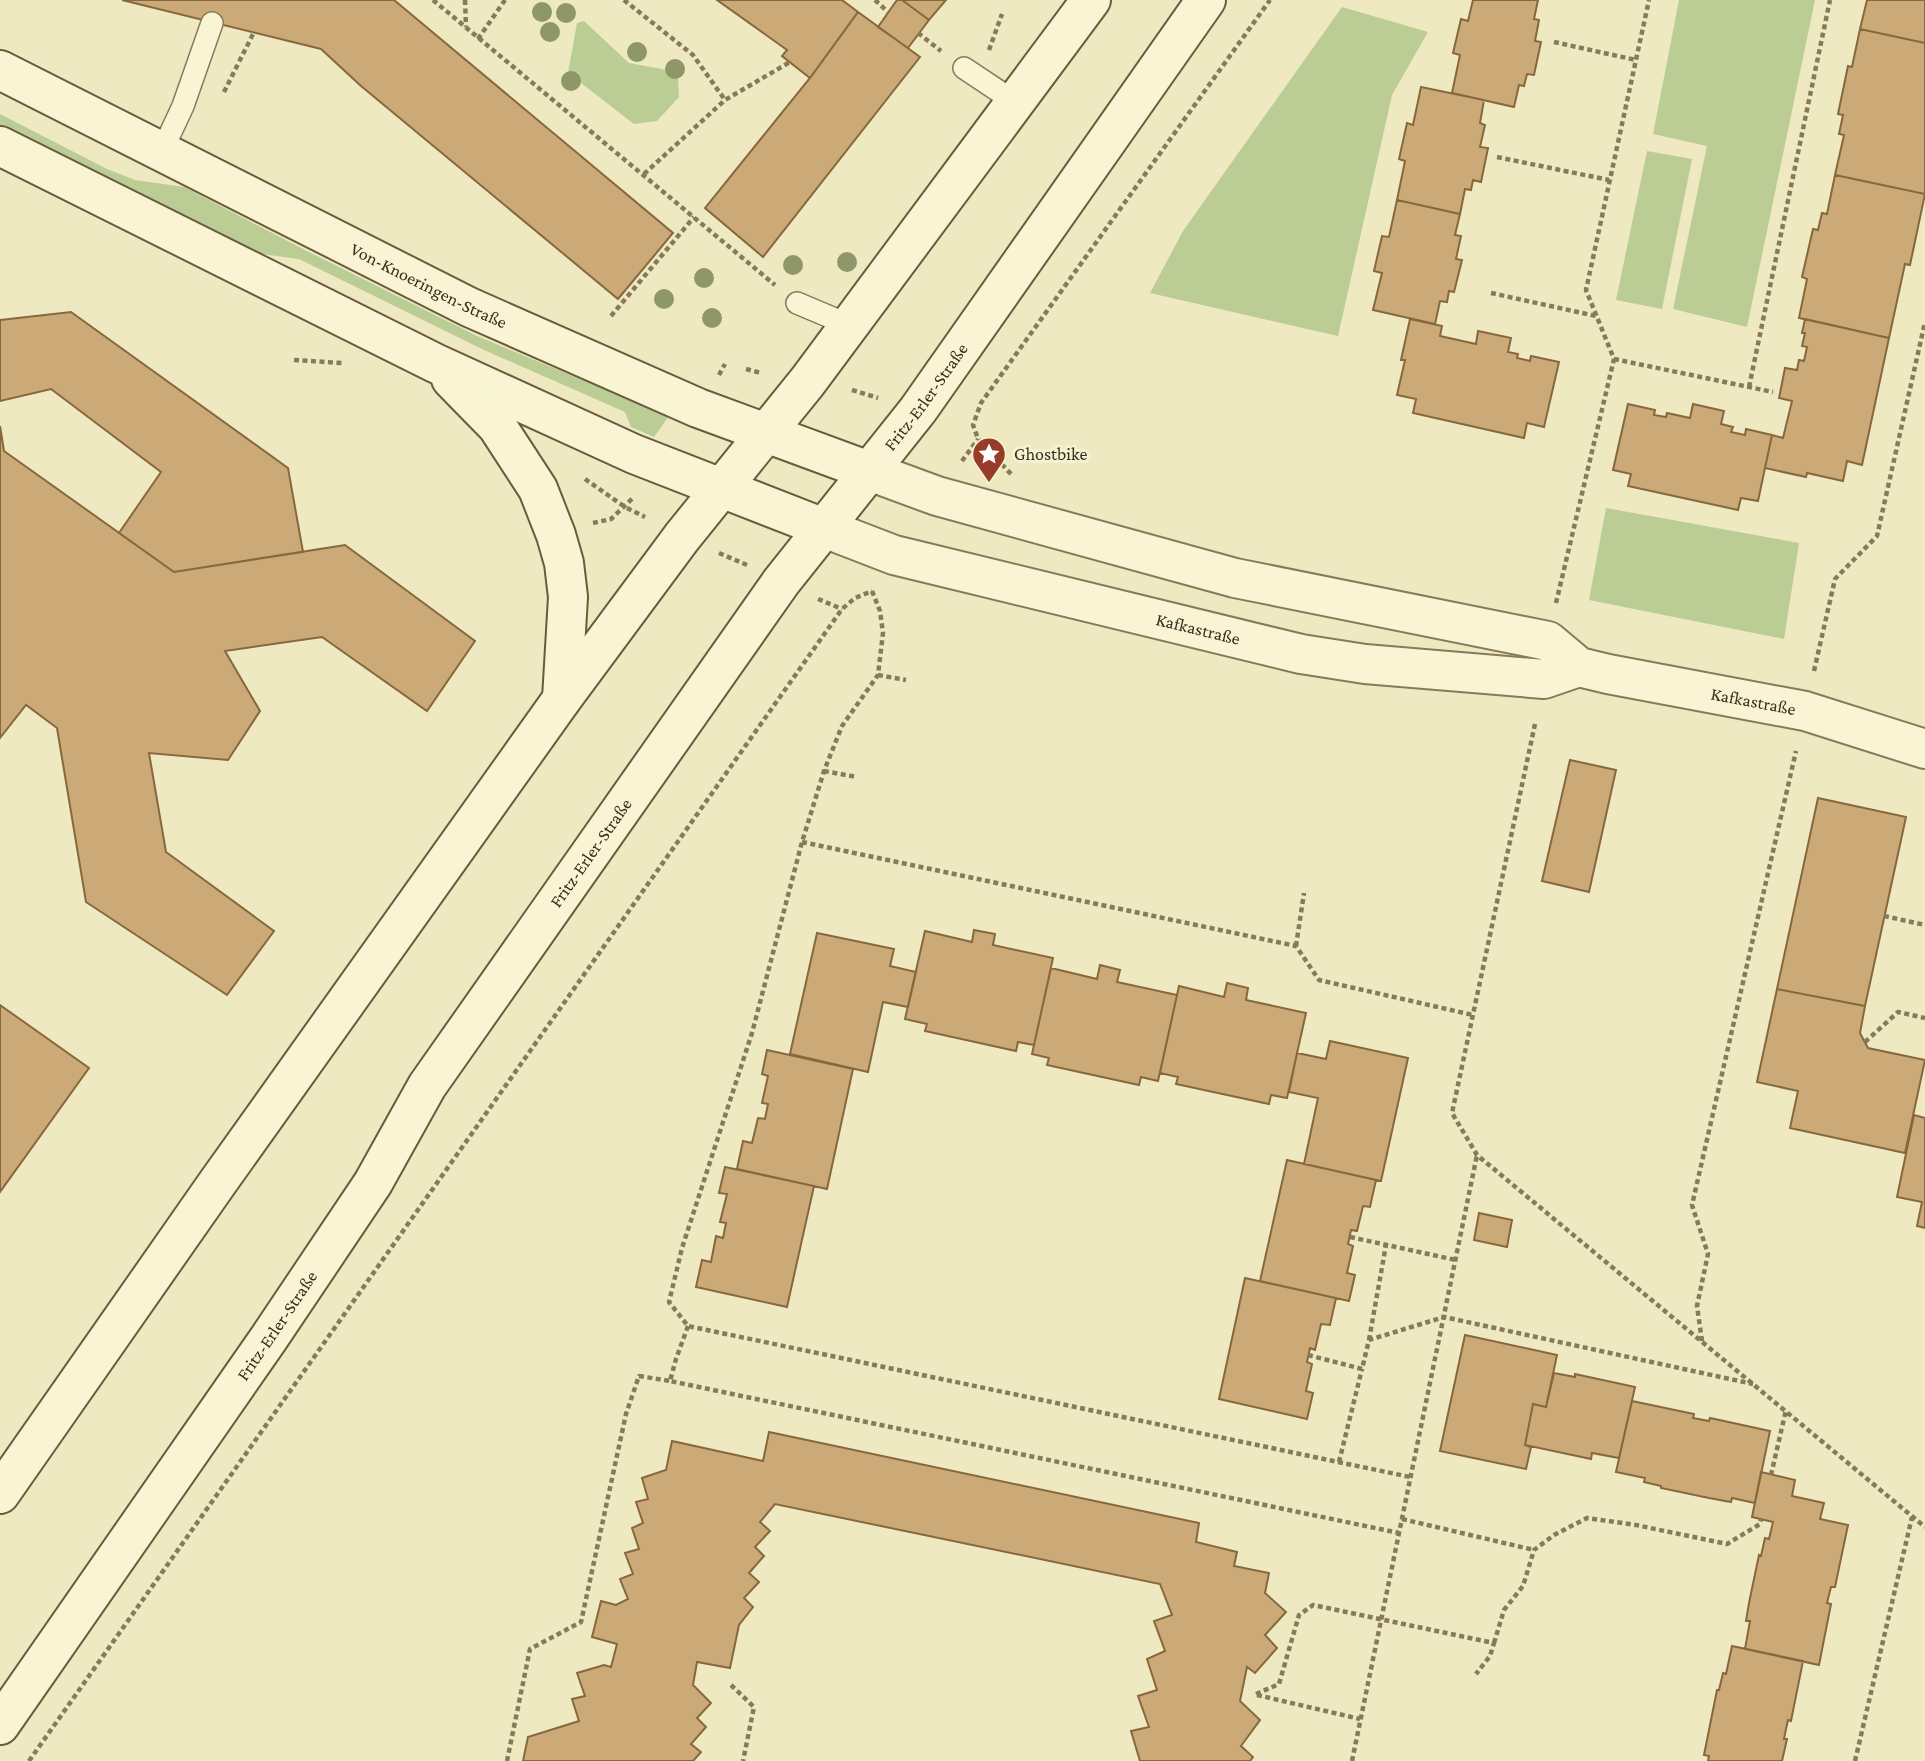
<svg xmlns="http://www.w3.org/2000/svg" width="1925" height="1761" font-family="'Crimson Pro',serif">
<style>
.green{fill:#bbcc95}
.building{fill:#ca7;stroke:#87683e;stroke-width:2}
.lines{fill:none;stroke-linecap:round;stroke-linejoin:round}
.lane-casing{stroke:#877a59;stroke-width:24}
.street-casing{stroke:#877a59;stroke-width:42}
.secondary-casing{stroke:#695b3c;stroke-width:42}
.path{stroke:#877a59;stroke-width:4.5;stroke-dasharray:5 3.5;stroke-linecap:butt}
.lane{stroke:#f9f5d4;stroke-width:21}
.street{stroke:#f9f5d4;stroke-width:38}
.secondary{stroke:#f9f5d4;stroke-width:38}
.tree{fill:#8e976a}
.labels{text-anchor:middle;stroke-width:6;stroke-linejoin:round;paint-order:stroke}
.street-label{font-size:18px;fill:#372e1d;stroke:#f5f2d1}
.poi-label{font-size:18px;fill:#372e1d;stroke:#f5f2d1;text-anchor:start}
</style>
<rect width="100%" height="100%" fill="#eee9c1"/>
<path class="green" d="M1679 0H1815L1747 327 1673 309 1707 146 1653 134Z
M1342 7 1428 32 1392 95 1338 336 1150 293 1183 231Z
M584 21 629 63 667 70 678 76 679 97 657 121 634 124 568 73 577 23Z
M0 114 107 169 135 180 184 187 303 249 477 336 669 416 654 437 631 427 625 412 484 350 299 259 239 251 0 128Z
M1647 151 1692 159 1662 309 1616 300Z
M1606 508 1799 543 1784 639 1589 600Z"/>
<path class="building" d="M122 0H394L673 233 618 299 361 86 321 49Z
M717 0H842L858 12 810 78 782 56 787 50Z
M897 0H902L929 20 908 48 878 27Z
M902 0H946L929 20Z
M1473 0H1538L1534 19 1539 20 1535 41 1541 42 1534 75 1527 74 1524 86 1519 85 1514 107 1452 93 1460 55 1453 53 1461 19 1468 21Z
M1867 0H1925V43L1860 29Z
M858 12 920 57 763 257 705 208 810 78Z
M1860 29 1925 43V194L1835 175 1844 135 1839 134 1843 115 1838 114 1848 66 1852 67Z
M1421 87 1484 100 1480 123 1485 125 1480 147 1488 148 1481 182 1473 180 1471 190 1465 189 1460 214 1397 200 1405 161 1399 159 1407 123 1413 125Z
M1835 175 1925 194 1910 265 1905 264 1889 338 1799 318 1807 279 1802 277 1813 229 1818 230 1822 213 1827 214Z
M1397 200 1460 214 1455 235 1461 236 1456 259 1462 260 1454 292 1449 291 1447 302 1440 301 1435 324 1373 310 1382 273 1374 271 1382 236 1389 237Z
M71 312 288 468 303 552 174 572 119 533 161 472 51 389 0 401V320Z
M1410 319 1442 326 1440 336 1476 344 1478 331 1511 338 1508 352 1518 354 1517 358 1530 361 1531 356 1559 362 1544 427 1527 423 1524 438 1413 413 1416 399 1397 395 1405 360H1401Z
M1805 319 1889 338 1862 465 1847 461 1843 481 1807 473 1806 477 1765 468 1772 435 1783 438 1792 401 1779 398 1785 368 1797 370 1799 360 1804 361 1807 347 1802 346 1805 333H1802Z
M1628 404 1655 410 1654 415 1666 417 1667 413 1690 418 1693 404 1724 411 1721 424 1733 427 1731 432 1745 435 1746 429 1772 435 1758 501 1741 498 1738 510 1628 486 1631 474 1613 470Z
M0 426 4 451 174 572 345 545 475 641 427 711 322 637 225 651 260 711 228 760 149 753 166 852 274 931 227 995 86 902 57 728 26 705 0 738Z
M1570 760 1616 770 1589 892 1542 881Z
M1818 798 1906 817 1865 1006 1777 989Z
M974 930 995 934 993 945 1053 958 1034 1045 1018 1042 1016 1051 925 1031 927 1024 905 1019 925 931 972 942Z
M817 933 894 949 890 966 916 972 908 1007 883 1002 868 1072 790 1054Z
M1100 965 1120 970 1117 982 1177 995 1158 1081 1141 1077 1139 1085 1047 1065 1049 1058 1032 1054 1051 968 1097 979Z
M1227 983 1248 988 1246 1000 1306 1013 1287 1098 1271 1095 1269 1104 1176 1084 1178 1077 1160 1073 1179 986 1224 997Z
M1777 989 1865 1006 1860 1033 1868 1048 1925 1060 1905 1153 1790 1128 1798 1091 1757 1082Z
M0 1005 89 1068 0 1192Z
M1330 1041 1408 1058 1381 1181 1304 1164 1318 1098 1289 1092 1297 1053 1326 1059Z
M767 1050 853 1069 827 1189 737 1169 743 1141 752 1143 758 1118 765 1119 768 1104 762 1103 768 1076 762 1074Z
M1914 1115 1925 1118V1228L1917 1226 1922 1202 1897 1197Z
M1287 1160 1376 1180 1370 1207 1363 1206 1357 1231 1351 1230 1348 1244 1353 1246 1347 1273 1355 1275 1349 1301 1260 1281Z
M725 1167 814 1186 787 1307 696 1287 702 1260 711 1262 716 1236 723 1238 726 1223 720 1222 727 1194 719 1193Z
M1479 1213 1512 1220 1507 1247 1474 1240Z
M1245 1278 1336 1298 1330 1325 1321 1324 1315 1350 1310 1348 1307 1362 1312 1364 1306 1391 1313 1393 1307 1419 1219 1399Z
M1465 1335 1557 1355 1546 1407 1533 1404 1525 1445 1531 1447 1526 1469 1440 1451Z
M1554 1373 1575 1377V1374L1635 1387 1619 1458 1592 1453 1591 1459 1525 1445 1533 1404 1546 1407Z
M1632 1401 1694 1414 1693 1418 1709 1421 1710 1418 1770 1431 1755 1503 1732 1498 1731 1502 1709 1498 1661 1488V1486L1644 1482 1645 1478 1616 1472Z
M769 1432 1199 1523 1196 1542 1237 1552 1234 1566 1269 1573 1265 1593 1286 1612 1265 1635 1277 1648 1255 1673 1247 1667 1240 1701 1260 1720 1241 1746 1253 1757 1250 1761H1140L1131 1731 1149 1727 1138 1696 1157 1690 1147 1659 1165 1651 1154 1621 1172 1615 1160 1584 775 1504 760 1522 770 1531 755 1547 764 1556 749 1573 759 1582 744 1598 753 1607 739 1625 730 1668 697 1662 693 1685 711 1703 697 1718 706 1727 691 1744 701 1752 693 1761H523L528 1737 579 1721 572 1699 585 1696 577 1673 604 1665 611 1667 617 1644 592 1637 601 1601 616 1605 628 1599 620 1579 633 1574 625 1553 639 1549 632 1528 643 1523 636 1502 648 1499 642 1478 666 1470 672 1441 763 1461Z
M1761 1472 1795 1480 1792 1496 1824 1503 1820 1519 1848 1525 1835 1587H1831L1827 1603 1831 1604 1819 1665 1745 1649 1750 1621H1746L1749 1603 1759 1555 1761 1556 1765 1538 1769 1539 1773 1522 1752 1517Z
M1732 1646 1803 1661 1791 1721 1788 1720 1786 1729 1784 1739H1787L1782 1761H1708L1709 1756 1704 1755 1717 1690H1719L1723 1673 1726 1674Z"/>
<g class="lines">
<g class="lane-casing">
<path id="lane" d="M964 68 1015 102
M162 151 183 106 212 23
M797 303 849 325"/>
</g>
<g class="street-casing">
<g id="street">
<path id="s1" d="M869 471 937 496 1235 578 1548 641 1579 667 1608 674 1805 711 1925 749"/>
<path id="s2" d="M824 528 894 555 1301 654 1365 664 1544 679 1579 667"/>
</g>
</g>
<g class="secondary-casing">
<g id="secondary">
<path id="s3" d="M0 70 469 307 698 408 869 471"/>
<path d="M0 146 435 363 634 454 824 528"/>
<path d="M451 379 497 426 538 489 556 535 564 563 568 597 562 699"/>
<path d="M0 1494 218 1182 562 699 682 537 808 381 1091 0"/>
<path id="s4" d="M0 1725 269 1338 373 1183 427 1086 781 582 918 410 1206 0"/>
</g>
</g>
<path class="path" d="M433 0 775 285
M465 0 466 27
M624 0 693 55 725 100
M875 0 888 12
M918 33 941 51
M478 39 505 0
M1554 42 1636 60
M989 50 1002 14
M224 92 253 34
M1497 157 1609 180
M644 174 725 100 790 62
M1491 293 1596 316
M611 316 694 217
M1614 359 1773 392
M294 360 342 363
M746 369 761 373
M719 375 725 364
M1749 387 1830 0
M852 390 878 398
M962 461 978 439
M1011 474 978 439 973 425 981 403 1270 0
M585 479 625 507 645 517
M593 523 611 519 634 497
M719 553 747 565
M872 591 880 611 883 633 878 675 842 726 824 771 802 842 752 1033 682 1248 669 1302 688 1326 1410 1477
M818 599 842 609
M1556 603 1614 359 1586 290 1649 0
M1814 671 1835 579 1877 536 1925 322
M878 675 906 680
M1535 724 1452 1113 1477 1155 1925 1527
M824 771 857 777
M802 842 1296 946 1319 980 1473 1015
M1884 916 1925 925
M1296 946 1304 893
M1865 1042 1898 1012 1925 1018
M1350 1237 1456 1260
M688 1326 676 1359 670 1381 1399 1533
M1369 1340 1386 1245
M1702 1341 1697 1306 1708 1254 1692 1205 1796 751
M1308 1355 1362 1369 1369 1340 1444 1317 1753 1384
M1339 1462 1362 1369
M1771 1475 1786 1410
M1402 1519 1534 1550
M1494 1643 1504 1610 1523 1586 1534 1550 1554 1535 1587 1518 1636 1525 1727 1544 1760 1524 1761 1519
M731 1685 754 1707 743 1761
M1256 1694 1279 1684 1299 1615 1313 1605 1494 1643 1490 1656 1476 1674
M1257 1695 1360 1719
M29 1761 842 609 855 598 872 591
M507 1761 530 1649 581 1622 626 1414 639 1376 670 1381
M1352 1761 1477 1155
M1855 1761 1912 1517"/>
<use href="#lane" class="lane"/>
<use href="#street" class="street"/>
<use href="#secondary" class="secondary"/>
</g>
<g class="tree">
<circle cx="542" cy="12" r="10"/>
<circle cx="566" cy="13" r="10"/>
<circle cx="550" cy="32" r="10"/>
<circle cx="637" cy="52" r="10"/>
<circle cx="675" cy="69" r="10"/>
<circle cx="571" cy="81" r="10"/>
<circle cx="847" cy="262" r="10"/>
<circle cx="793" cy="265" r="10"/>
<circle cx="704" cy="278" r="10"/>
<circle cx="664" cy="299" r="10"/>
<circle cx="712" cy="318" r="10"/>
</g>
<defs>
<g id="sight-pin" transform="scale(1.75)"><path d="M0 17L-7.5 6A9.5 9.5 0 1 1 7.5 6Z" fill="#973c28" stroke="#f5f2d1"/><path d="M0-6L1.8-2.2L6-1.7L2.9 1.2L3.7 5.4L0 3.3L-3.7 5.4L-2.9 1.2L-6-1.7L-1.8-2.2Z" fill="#fff"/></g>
</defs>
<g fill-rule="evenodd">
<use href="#sight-pin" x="989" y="454"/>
</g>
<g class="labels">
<g class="street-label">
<text dy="6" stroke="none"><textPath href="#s3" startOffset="480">Von-Knoeringen-Straße</textPath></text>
<text dy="6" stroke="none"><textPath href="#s4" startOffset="1620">Fritz-Erler-Straße</textPath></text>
<text dy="6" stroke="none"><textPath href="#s2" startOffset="388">Kafkastraße</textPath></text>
<text dy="6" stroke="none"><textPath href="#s1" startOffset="919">Kafkastraße</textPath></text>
<text dy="6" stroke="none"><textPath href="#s4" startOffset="1054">Fritz-Erler-Straße</textPath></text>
<text dy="6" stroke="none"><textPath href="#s4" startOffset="486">Fritz-Erler-Straße</textPath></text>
</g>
<g class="poi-label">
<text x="1014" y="460">Ghostbike</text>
</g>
</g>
</svg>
